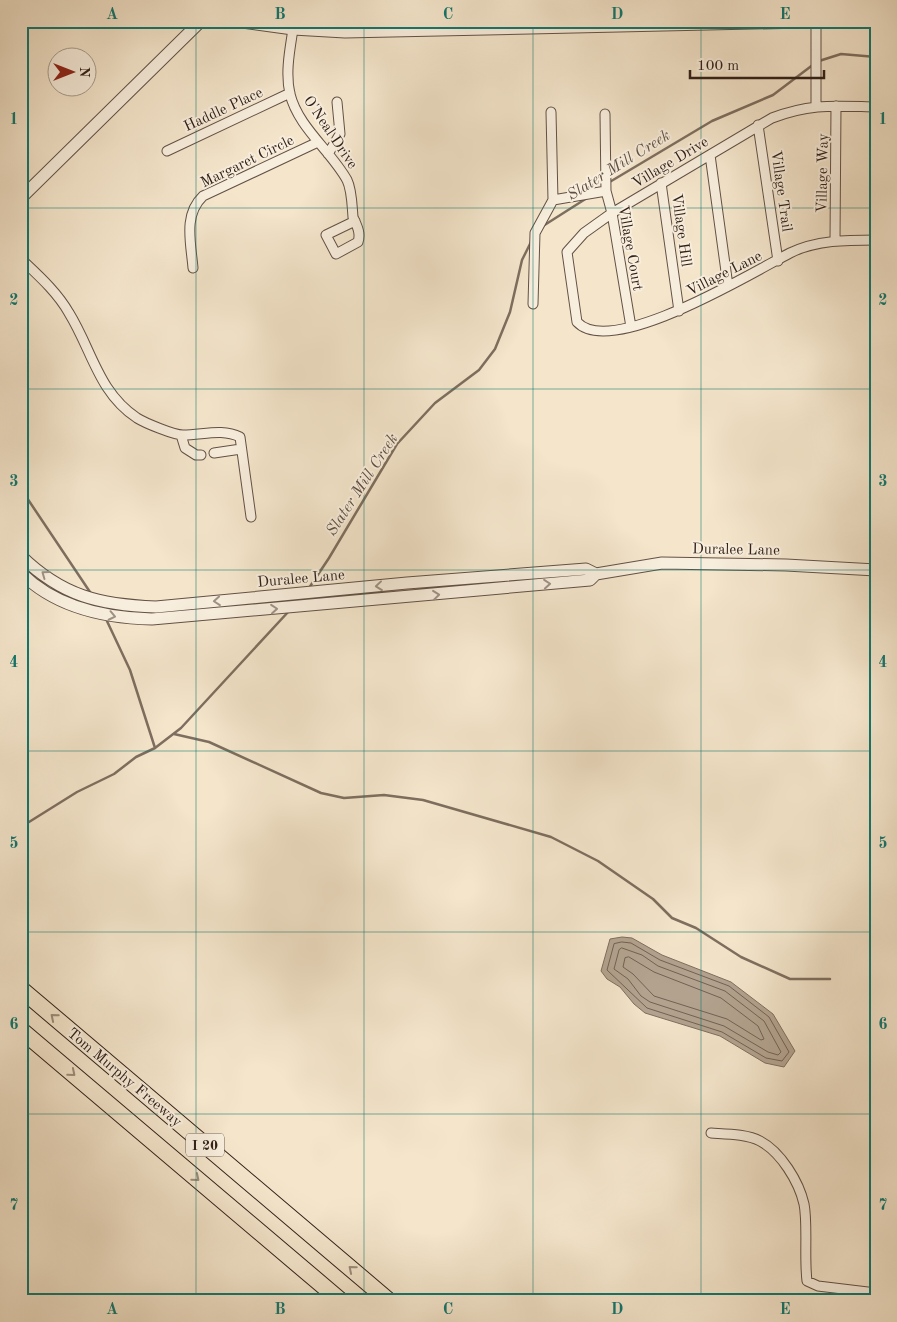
<svg xmlns="http://www.w3.org/2000/svg" width="897" height="1322" font-family="'Old Standard TT',serif">
<style>
.water{fill:#b2a28e;stroke:#7e6e5f}
.lines{fill:none;stroke-linecap:round;stroke-linejoin:round}
.shore{stroke:#726154;stroke-width:1}
.stream{stroke:#7e6e5f;stroke-width:2.5}
.minor-casing{stroke:#625146;stroke-width:11}
.tertiary-casing{stroke:#625146;stroke-width:13}
.motorway-casing{stroke:#312019;stroke-width:18}
.minor{stroke:#f8eedd;stroke-width:9}
.tertiary{stroke:#f8eedd;stroke-width:11}
.motorway{stroke:#f4e5cb;stroke-width:16}
.oneway{stroke:#9e9185}
.oneway2{stroke:#9c8c7b}
.grid{fill:none;stroke:#0f766e;stroke-width:1;stroke-opacity:0.55}
.labels{text-anchor:middle;stroke-width:4;stroke-linejoin:round;paint-order:stroke}
.shield{fill:#f8eedd;stroke:#6d5e54;stroke-width:1}
.shield-label{font-size:14px;font-weight:bold;fill:#312019}
.street-label{font-size:15px;fill:#312019;stroke:#f8eedd}
.water-label{font-size:16px;font-style:italic;fill:#5e4e42;stroke:#f8eedd}
.neatline{fill:none;stroke:#0f766e;stroke-width:2}
.grid-label{font-size:16px;text-anchor:middle;font-weight:bold;fill:#0f766e}
</style>
<rect width="100%" height="100%" fill="#f4e5cb"/>
<filter id="stains"><feTurbulence type="fractalNoise" baseFrequency=".004" numOctaves="4"/><feColorMatrix values="0 0 0 0 .2 0 0 0 0 .09 0 0 0 0 .02 0 0 0 .5 -.17"/></filter>
<radialGradient id="worn" r=".72"><stop offset=".6" stop-color="#630" stop-opacity="0"/><stop offset="1" stop-color="#630" stop-opacity=".3"/></radialGradient>
<path class="water" d="M622 937 632 938 662 955 731 982 773 1014 795 1051 784 1067 765 1063 720 1036 645 1013 634 1004 620 987 607 979 601 971 610 939Z"/>
<g class="lines">
<path class="shore" d="M622 942 631 943 660 960 729 986 769 1017 789 1052 782 1061 766 1058 722 1032 647 1008 607 970 614 944Z
M622 948 642 955 658 966 725 991 764 1021 781 1052 778 1055 768 1052 724 1026 650 1002 641 996 628 979 614 969 619 950Z
M629 957 654 972 721 998 758 1026 764 1039 761 1040 727 1019 654 996 633 974 623 967 625 958Z"/>
<path class="stream" d="M819 61 841 54 876 57
M608 183 712 121 773 95 814 64
M543 226 587 198
M21 489 92 595
M309 588 329 558 397 444 435 403 479 370 495 349 510 312 522 260 531 242
M106 619 130 670 155 748
M174 734 209 742 321 793 344 798 384 795 423 800 551 837 598 861 653 899 672 918 696 928 741 957 790 979H830
M21 827 77 792 114 774 136 757 155 748 181 728 289 611"/>
<g class="minor-casing">
<path id="minor" d="M293 29C290 49 285 73 290 94 298 127 331 151 347 180 352 190 352 206 353 217 357 226 361 233 358 242L336 254 326 235 355 221
M816 105V22
M876 107C835 106 811 103 772 118L612 213 584 233 567 252 577 322C611 359 753 272 790 253 816 240 847 240 876 240
M605 114 606 191 612 213 631 327
M758 125 778 261
M167 151 290 93
M328 154 340 134 337 102
M710 155 728 286
M661 183 679 311
M553 200 606 191
M835 240 836 106
M21 259C39 276 57 292 69 313 92 350 98 392 137 418 145 423 174 435 183 435 203 435 222 428 240 437L251 517
M193 268C191 243 183 215 203 196L318 142
M533 304 535 233 553 200 551 112
M181 435 185 448 196 455H201
M214 453 241 449
M711 1133C726 1134 747 1134 760 1141 781 1152 799 1182 804 1204 808 1224 804 1257 807 1281L818 1286 876 1293"/>
</g>
<g class="tertiary-casing">
<path id="tertiary" d="M235 21 293 29 345 32 848 21
M21 198 201 21
M21 556C62 596 100 605 156 607L407 583 586 569 596 574
M21 573C56 608 104 618 152 619L590 580 596 574 662 563 786 565 876 570"/>
</g>
<g class="motorway-casing">
<path id="motorway" d="M21 989 389 1301
M21 1030 341 1301"/>
</g>
<use href="#minor" class="minor"/>
<use href="#tertiary" class="tertiary"/>
<use href="#motorway" class="motorway"/>
</g>
<defs><path id="oneway-chevron" d="M-2-3.5L2.5 0L-2 3.5" fill="none" stroke-width="1.6" stroke-linecap="round" stroke-linejoin="round" transform="scale(1.25)"/></defs>
<g class="oneway">
<use href="#oneway-chevron" transform="translate(45 574) rotate(-144)"/>
<use href="#oneway-chevron" transform="translate(547 584) rotate(-5)"/>
<use href="#oneway-chevron" transform="translate(379 586) rotate(174)"/>
<use href="#oneway-chevron" transform="translate(436 595) rotate(-6)"/>
<use href="#oneway-chevron" transform="translate(217 601) rotate(175)"/>
<use href="#oneway-chevron" transform="translate(274 609) rotate(-5)"/>
<use href="#oneway-chevron" transform="translate(112 616) rotate(12)"/>
</g>
<g class="oneway2">
<use href="#oneway-chevron" transform="translate(54 1017) rotate(-140)"/>
<use href="#oneway-chevron" transform="translate(72 1073) rotate(40)"/>
<use href="#oneway-chevron" transform="translate(196 1178) rotate(40)"/>
<use href="#oneway-chevron" transform="translate(352 1269) rotate(-140)"/>
</g>
<path class="grid" d="M196 21V1301M364 21V1301M533 21V1301M701 21V1301M21 208H876M21 389H876M21 570H876M21 751H876M21 932H876M21 1114H876"/>
<g class="labels">
<rect class="shield" x="186" y="1133.5" width="38" height="23" rx="4"/>
<g class="shield-label">
<text x="205" y="1150">I 20</text>
</g>
<g class="street-label">
<text transform="translate(223 109) rotate(-25)" y="5">Haddle Place</text>
<text transform="translate(331 132) rotate(56)" y="5">O'Neal Drive</text>
<text transform="translate(247 161) rotate(-26)" y="5">Margaret Circle</text>
<text transform="translate(670 162) rotate(-31)" y="5">Village Drive</text>
<text transform="translate(822 173) rotate(-89)" y="5">Village Way</text>
<text transform="translate(782 191) rotate(82)" y="5">Village Trail</text>
<text transform="translate(682 230) rotate(82)" y="5">Village Hill</text>
<text transform="translate(631 248) rotate(80)" y="5">Village Court</text>
<text transform="translate(724 273) rotate(-27)" y="5">Village Lane</text>
<text transform="translate(736 549) rotate(1)" y="5">Duralee Lane</text>
<text transform="translate(301 578) rotate(-5)" y="5">Duralee Lane</text>
<text transform="translate(125 1077) rotate(40)" y="5">Tom Murphy Freeway</text>
</g>
<g class="water-label">
<text transform="translate(618 164) rotate(-32)" y="6">Slater Mill Creek</text>
<text transform="translate(361 484) rotate(-57)" y="6">Slater Mill Creek</text>
</g>
</g>
<rect width="897" height="1322" fill="none" stroke="#f4e5cb" stroke-width="55"/>
<g transform="translate(72 72) rotate(90)"><circle r="24" fill="#f8eedd" stroke="#a89c8f"/>
<path d="M0-4L9 19L0 12L-9 19Z" fill="#8f2418"/>
<text y="-8" font-size="14" font-weight="bold" text-anchor="middle" fill="#312019">N</text>
</g>
<path d="M690 70v8h134v-8" fill="none" stroke="#312019" stroke-width="2.5"/>
<text x="697" y="70" font-size="15" fill="#312019" stroke="#f8eedd" stroke-width="4" paint-order="stroke">100 m</text>
<rect x="28" y="28" width="842" height="1266" class="neatline"/>
<g class="grid-label">
<text x="112" y="19">A</text>
<text x="280" y="19">B</text>
<text x="448" y="19">C</text>
<text x="617" y="19">D</text>
<text x="785" y="19">E</text>
<text x="14" y="124">1</text>
<text x="883" y="124">1</text>
<text x="14" y="305">2</text>
<text x="883" y="305">2</text>
<text x="14" y="486">3</text>
<text x="883" y="486">3</text>
<text x="14" y="667">4</text>
<text x="883" y="667">4</text>
<text x="14" y="848">5</text>
<text x="883" y="848">5</text>
<text x="14" y="1029">6</text>
<text x="883" y="1029">6</text>
<text x="14" y="1210">7</text>
<text x="883" y="1210">7</text>
<text x="112" y="1314">A</text>
<text x="280" y="1314">B</text>
<text x="448" y="1314">C</text>
<text x="617" y="1314">D</text>
<text x="785" y="1314">E</text>
</g>
<rect width="100%" height="100%" filter="url(#stains)"/>
<rect width="100%" height="100%" fill="url(#worn)"/>
</svg>
